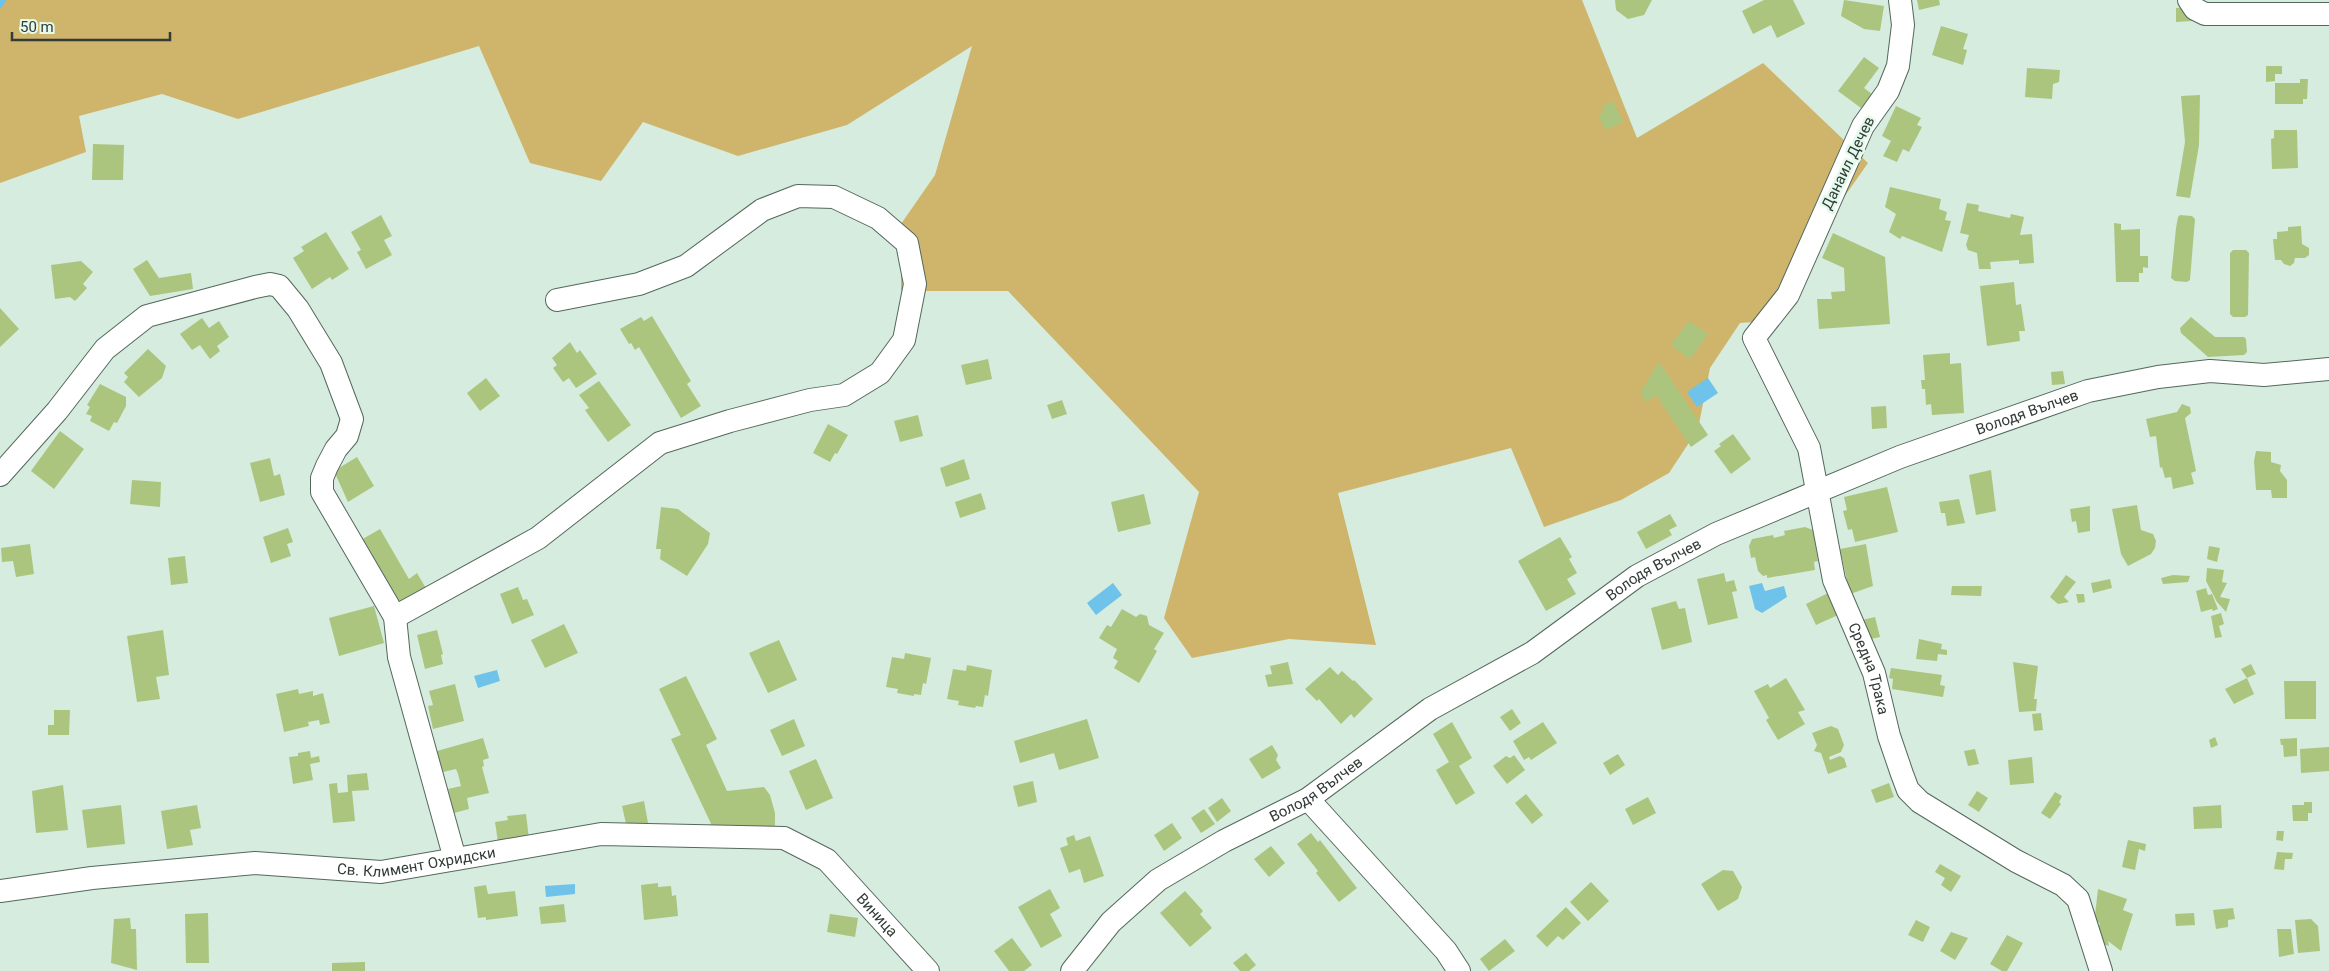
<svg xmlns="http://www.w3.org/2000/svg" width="2329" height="971" font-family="Roboto,sans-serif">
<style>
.forest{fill:#cfb56b}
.water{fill:#6fc2e9}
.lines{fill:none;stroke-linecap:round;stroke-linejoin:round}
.stream{stroke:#6fc2e9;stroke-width:6}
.building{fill:#abc57f}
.minor-casing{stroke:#54685d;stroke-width:24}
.minor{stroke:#fff;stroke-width:22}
.labels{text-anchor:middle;stroke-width:5;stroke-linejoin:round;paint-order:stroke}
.street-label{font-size:15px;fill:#323b36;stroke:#e3faec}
</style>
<rect width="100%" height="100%" fill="#d6ecdf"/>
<path class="forest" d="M0 0H1582L1637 138 1763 63 1868 163 1795 267 1780 320 1740 323 1710 368 1698 429 1669 473 1621 500 1544 527 1511 448 1338 493 1376 645 1289 639 1192 658 1164 618 1199 492 1008 291H901V224L935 175 972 46 847 125 738 156 643 122 601 181 530 163 479 46 238 119 162 94 79 116 86 152 0 183Z"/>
<path class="water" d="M1708 378 1718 393 1697 407 1687 392Z
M1113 583 1122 595 1096 615 1087 603Z
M1762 583 1765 591 1784 586 1787 597 1762 613 1755 609 1749 586Z
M497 670 500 681 478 688 474 676Z
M575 884V894L546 897 545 886Z"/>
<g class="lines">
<path class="stream" d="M0 5 3 0"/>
</g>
<path class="building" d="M1615 0H1652L1644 15 1628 19 1616 10Z
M1764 0H1793L1805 24 1777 38 1771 25 1753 34 1742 11Z
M1844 0 1884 6 1880 31 1864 29 1841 16Z
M1917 0H1939L1940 5 1919 10Z
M2192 7V21L2176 22V8Z
M1941 26 1968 34 1963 49 1967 50 1963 65 1932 55Z
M1864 57 1879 68 1864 88 1872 94 1861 108 1838 91Z
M2266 66H2282V74H2275V81L2266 82Z
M2027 68 2060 70 2059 82 2053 84 2052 99 2025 97Z
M2300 79H2308L2307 99H2303V104H2275V83H2300Z
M2200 95 2199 145 2190 198 2176 196 2185 142 2181 96Z
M1613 101 1623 122 1606 130 1598 115 1604 112 1602 107Z
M1896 106 1921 118 1917 125 1922 127 1909 152 1903 149 1897 162 1883 156 1891 141 1882 136Z
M2274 130H2297L2298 168 2272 169 2271 139 2274 138Z
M93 144 124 145 123 180H92Z
M1890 187 1941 199 1939 209 1947 212 1945 220 1951 221 1942 252 1902 236 1900 239 1889 232 1896 214 1885 207Z
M1967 203 1979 205 1978 211 2010 218 2011 214 2024 217 2020 235 2032 234 2034 263 2019 264V260L1990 262 1991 269H1979L1977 253 1968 250 1966 245 1969 235 1960 233Z
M381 215 392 236 384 240 392 255 366 269 357 252 361 250 351 232Z
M2180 215 2192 216 2195 219 2190 280 2187 282 2175 281 2171 278 2176 228 2178 217Z
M2114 223 2121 224V230L2140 229V256H2148V268L2143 267V273H2139V282H2116Z
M2301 226 2302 244 2309 248V255L2305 258H2295L2294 263 2290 266 2284 264 2281 260H2275L2273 239H2277V232L2288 231V227Z
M326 232 349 269 332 280 330 277 312 289 293 258 304 251 301 247Z
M1833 233 1885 257 1890 324 1819 329 1817 299H1832L1831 292 1845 291 1844 268 1822 258Z
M2233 250H2246L2249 253 2248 315 2245 317H2233L2230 314V253Z
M147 260 159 278 191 273 193 289 150 296 133 269Z
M81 261 93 272 83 284 87 288 75 301 70 297 55 299 51 265Z
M2014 282 2016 305 2021 304 2025 331H2019L2020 341 1987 346 1980 286Z
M0 308 19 329 0 347Z
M652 316 691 381 687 384 701 406 681 418 639 347 635 350 631 343 629 344 620 329 641 317 644 321Z
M2191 317 2215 337H2244L2246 339 2247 352 2244 355 2208 357 2181 333 2180 328Z
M202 318 209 328 219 321 229 337 217 346 220 351 210 359 200 345 192 350 180 334Z
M1689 321 1708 334 1690 359 1671 345Z
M570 342 577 353 580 350 597 374 576 388 569 378 563 382 553 368 557 365 552 358Z
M148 349 166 366 162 378 139 397 124 382 128 377 124 373Z
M1950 353V364L1961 363 1964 413 1932 415 1931 404 1926 405 1925 389H1922L1921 380H1925L1923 355Z
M988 359 992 379 966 385 961 365Z
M1659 362 1708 435 1691 447 1656 395 1646 402 1640 393Z
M2063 371 2065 384 2052 385 2051 372Z
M486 378 500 396 480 411 467 393Z
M599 381 631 425 608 442 585 410 589 408 579 395Z
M100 384 126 397V406L117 423 114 422 109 431 90 421 92 416 86 414 90 407 87 405Z
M1062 400 1067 414 1052 419 1047 405Z
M2182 404 2190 407 2191 413 2185 418 2196 471 2191 473 2194 484 2173 489 2171 477 2165 478 2162 467 2160 468 2156 436 2150 437 2146 419 2177 412Z
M1886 406 1887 428 1872 429 1871 407Z
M918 415 923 436 900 442 894 421Z
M828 424 848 435 837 454 835 453 830 462 813 453Z
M60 431 84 449 54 489 31 471Z
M1733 434 1751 459 1731 474 1714 451 1721 446 1719 444Z
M2256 451 2271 452V462L2281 465 2280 471 2287 480V498H2272L2271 490H2256L2254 461Z
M357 457 374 486 348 502 334 471Z
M270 458 274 476 280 474 285 495 260 502 250 463Z
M964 459 970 479 946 487 940 468Z
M1991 470 1996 511 1976 515 1969 475Z
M132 480 161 482 160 507 130 504Z
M1887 487 1898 532 1855 542 1852 529 1848 530 1843 511 1847 510 1844 497Z
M981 493 986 509 960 518 955 502Z
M1144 494 1151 524 1118 532 1111 502Z
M1959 499 1965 523 1947 526 1945 513H1941L1939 502Z
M2137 505 2141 530 2153 534 2156 541 2155 548 2151 554 2128 566 2121 554 2112 509Z
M2090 506V531L2078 533 2076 521 2072 522 2070 509Z
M661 507 678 509 710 533 708 544 687 576 660 559 661 549H656Z
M1670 514 1677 526 1669 530 1672 535 1646 549 1637 532Z
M1805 527 1813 530 1818 561 1814 562 1815 570 1767 578V575L1763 576 1758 571 1755 557 1751 558 1749 546 1752 539 1773 535 1774 538 1785 535 1784 531Z
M288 528 293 542 287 544 291 556 271 563 263 537Z
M380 529 409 579 417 573 427 590 399 605 361 540Z
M1560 537 1572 557 1569 559 1577 573 1567 579 1576 594 1546 611 1518 561Z
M30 544 34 574 16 577 13 561 2 562 1 548Z
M1866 544 1873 586 1850 594 1840 549Z
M2209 546 2220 548 2217 562 2207 559Z
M185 556 188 583 171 585 168 558Z
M2207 568 2224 570 2222 582 2227 583 2220 597 2230 599 2226 612 2217 602 2206 581Z
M1724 573 1726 582 1734 580 1737 591 1732 592 1738 618 1708 625 1697 579Z
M2066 575 2076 582 2064 597 2069 602 2058 604 2050 597Z
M2173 575 2190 576 2188 582 2163 584 2161 578Z
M2110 579 2112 588 2093 593 2091 583Z
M1952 586H1982L1981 596 1951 595Z
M518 587 523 600 527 599 534 615 512 624 500 594Z
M2206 588 2208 595 2212 594 2218 609 2213 611 2212 609 2201 612 2196 591Z
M1832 591 1838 615 1816 625 1806 604Z
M2076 594H2084L2085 602 2078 603Z
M1676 601 1679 609 1685 608 1692 642 1662 650 1651 608Z
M374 606 384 643 339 656 329 618Z
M1122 609 1136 617 1140 614 1147 616 1149 625 1164 633 1154 649 1157 651 1139 683 1114 668 1118 661 1113 658 1117 649 1099 638 1107 625 1111 627Z
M2221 613 2224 624 2219 626 2222 637 2215 638 2211 616Z
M1875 617 1880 637 1867 640 1862 620Z
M564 624 578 653 545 668 531 640Z
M163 630 169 675 156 677 160 699 137 702 127 636Z
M437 630 443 654 441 655 443 664 425 669 417 635Z
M1919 639 1942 644 1941 649 1947 650V655L1938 654 1937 661 1916 659Z
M779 640 797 680 768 693 749 653Z
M905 653 931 658 926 684 923 683 921 695 914 694V696L897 693 898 689 886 687 892 657 904 659Z
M1288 662 1293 684 1268 687 1265 675 1272 674 1270 666Z
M2013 662 2038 666 2034 699H2037L2036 711 2019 712Z
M2251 664 2256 674 2247 678 2241 669Z
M967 665 992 670 988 696 985 695 983 707 976 706 975 708 958 705 959 701 947 699 953 669 966 671Z
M1330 667 1338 675 1342 671 1353 681 1354 680 1373 699 1354 718 1351 714 1341 724 1319 699 1317 701 1305 689Z
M1891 668 1942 675 1940 685 1945 686 1943 697 1892 689 1893 679 1889 678Z
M686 676 717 739 706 745 727 791 764 787 770 795 775 813V833L714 830 671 739 681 735 659 689Z
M1786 678 1805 710 1798 712 1805 724 1778 740 1766 720 1769 718 1754 691 1768 684 1770 688Z
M2247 678 2254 694 2234 704 2225 689Z
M2284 681H2316V719H2285Z
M455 684 464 721 433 729 428 706 433 705 429 691Z
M298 689 299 694 313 691V696L323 693 330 723 320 725 319 720 308 722 309 726 284 732 276 694Z
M1512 709 1521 723 1510 731 1500 717Z
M54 710H70L69 735H48V725H54Z
M2041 713 2043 730 2034 731 2032 714Z
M794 719 805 746 782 756 770 730Z
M1087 719 1099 758 1059 770 1054 753 1020 763 1014 741Z
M1452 722 1472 758 1459 766 1475 793 1456 805 1436 770 1449 762 1433 734Z
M1543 722 1557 743 1531 760 1529 757 1524 760 1513 741Z
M1831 726 1838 729 1844 745 1841 752 1829 757 1830 760 1840 756 1844 758 1847 767 1828 774 1821 753 1814 751 1817 745 1812 733Z
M2215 737 2218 745 2211 748 2209 740Z
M483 738 489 758 483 760 484 766 482 767 489 793 467 798 469 809 454 813 448 789 461 786 458 774 456 769 443 772 437 751Z
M2297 738V756L2284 757 2283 745H2281L2280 739Z
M1272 745 1278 755 1276 760 1281 768 1262 779 1249 759Z
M2329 747V771L2301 773 2300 749Z
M1975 749 1979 764 1968 766 1964 751Z
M310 751 311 758 319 756 320 762 310 764 313 780 293 784 289 757 298 756V753Z
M1618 754 1625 765 1610 775 1603 763Z
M1514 755 1525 770 1507 784 1493 766 1506 756 1510 758Z
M2032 757 2034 783 2010 785 2008 760Z
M816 759 833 798 806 810 789 771Z
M367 773 369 790 352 791 355 821 333 823 329 784 337 783 338 793 348 792 347 775Z
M1033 781 1037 802 1018 807 1013 786Z
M1889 783 1894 797 1876 803 1871 790Z
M63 785 68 830 36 833 32 791Z
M1977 791 1988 798 1979 812 1968 805Z
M2055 792 2062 796 2059 802 2061 804 2050 819 2041 813Z
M1526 794 1543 815 1532 824 1515 803Z
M1648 797 1656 813 1633 825 1625 809Z
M1222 798 1231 811 1217 822 1208 808Z
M644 801 648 823 627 828 622 806Z
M2304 802H2312V813H2308V821H2293L2292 805H2304Z
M121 805 125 844 87 848 82 810Z
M197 805 201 828 190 830 193 845 167 849 161 811Z
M2221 805 2222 828 2194 829 2193 807Z
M1204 809 1215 824 1201 833 1191 818Z
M526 814 529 839 498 842 495 822 508 820 507 816Z
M1172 823 1182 838 1164 851 1154 835Z
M2277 831H2284L2283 841 2276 840Z
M1311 833 1318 842 1320 840 1357 888 1339 902 1316 873 1318 871 1297 844Z
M1074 835 1076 841 1090 836 1104 876 1084 883 1080 869 1069 873 1060 848 1068 845 1066 838Z
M2128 840 2146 844 2145 851 2139 849 2135 870 2122 867Z
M1271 846 1285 863 1269 877 1254 859Z
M2277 852 2293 853 2292 859H2285L2284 870 2274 869Z
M1940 864 1961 876 1951 892 1941 885 1945 878 1935 872Z
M1723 870 1733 871 1742 887 1738 899 1718 911 1701 884Z
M1591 882 1609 901 1588 921 1570 902Z
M658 883V887L671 886 672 896 676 895 678 916 644 920 641 885Z
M486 885 488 894 515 891 518 916 486 920V917L478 918 474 887Z
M1050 889 1060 908 1050 914 1062 936 1041 948 1018 907Z
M2098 889 2127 899 2123 910 2133 914 2121 951 2108 941 2109 946 2100 943 2098 928 2100 923 2096 922 2095 915Z
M1185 891 1203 911 1200 914 1212 928 1190 947 1160 913Z
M564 904 566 922 541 924 539 907Z
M1566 907 1581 923 1563 940 1558 936 1547 947 1536 936Z
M2233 908 2235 919 2228 920V927L2216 929 2213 910Z
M208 913 209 963H186L185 914Z
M2194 913 2195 925 2176 926 2175 914Z
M830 914 858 918 855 937 827 932Z
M130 918 131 929H136L137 970 111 963 114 919Z
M2311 919 2318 926 2320 951 2298 953 2295 920Z
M1916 920 1930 927 1923 942 1908 935Z
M2277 929H2291L2294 954 2279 957Z
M1951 932 1968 938 1955 960 1940 951Z
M2007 935 2023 943 2007 971H2002L1990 964Z
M1012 938 1032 965 1024 971H1009L994 951Z
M1505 939 1515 951 1489 971 1480 959Z
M1246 953 1256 965 1249 971H1240L1233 963Z
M365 962V971H332V963Z"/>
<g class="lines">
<g class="minor-casing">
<g id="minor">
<path id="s1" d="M1900 0 1903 25 1898 66 1888 91 1863 126 1788 295 1754 338 1809 448 1834 580 1874 673 1889 736 1902 774 1908 790 1920 802 2016 861 2063 885 2078 899 2101 971"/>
<path d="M2189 0 2195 9 2205 14H2329"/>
<path d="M0 475 57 411 105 349 147 316 255 287 270 284 279 286 298 309 331 363 352 419 347 436 336 449 327 466 322 478V492L395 617 399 657 455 859"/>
<path d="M395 617 538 538 660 443 730 421 810 400 844 395 880 373 904 340 915 284 907 243 878 218 834 197 798 196 762 210 686 266 639 284 557 300"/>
<path d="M1308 799 1446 951 1459 971"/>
<path id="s2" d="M0 891 92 878 255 863 381 872 601 834 784 838 827 860 928 971"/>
<path id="s3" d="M1072 971 1111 922 1158 880 1224 841 1308 799 1430 709 1532 653 1637 576 1716 534 1900 457 2088 391 2158 377 2210 371 2264 375 2329 369"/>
</g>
</g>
<use href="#minor" class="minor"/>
</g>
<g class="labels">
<g class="street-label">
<text transform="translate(1848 163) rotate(-64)" y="5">Данаил Дечев</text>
<text dy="5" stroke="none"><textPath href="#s3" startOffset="1118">Володя Вълчев</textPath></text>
<text dy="5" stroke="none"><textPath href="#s3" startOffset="712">Володя Вълчев</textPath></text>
<text dy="5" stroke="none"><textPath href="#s1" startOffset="729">Средна Трака</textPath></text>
<text dy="5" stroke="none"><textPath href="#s3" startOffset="308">Володя Вълчев</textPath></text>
<text dy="5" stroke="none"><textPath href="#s2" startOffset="419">Св. Климент Охридски</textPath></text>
<text dy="5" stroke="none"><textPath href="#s2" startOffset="912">Виница</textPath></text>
</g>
</g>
<path d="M12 32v8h158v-8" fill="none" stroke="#323b36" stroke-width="2.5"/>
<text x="20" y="32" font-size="15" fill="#323b36" stroke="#e3faec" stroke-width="4" paint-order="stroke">50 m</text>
</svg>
